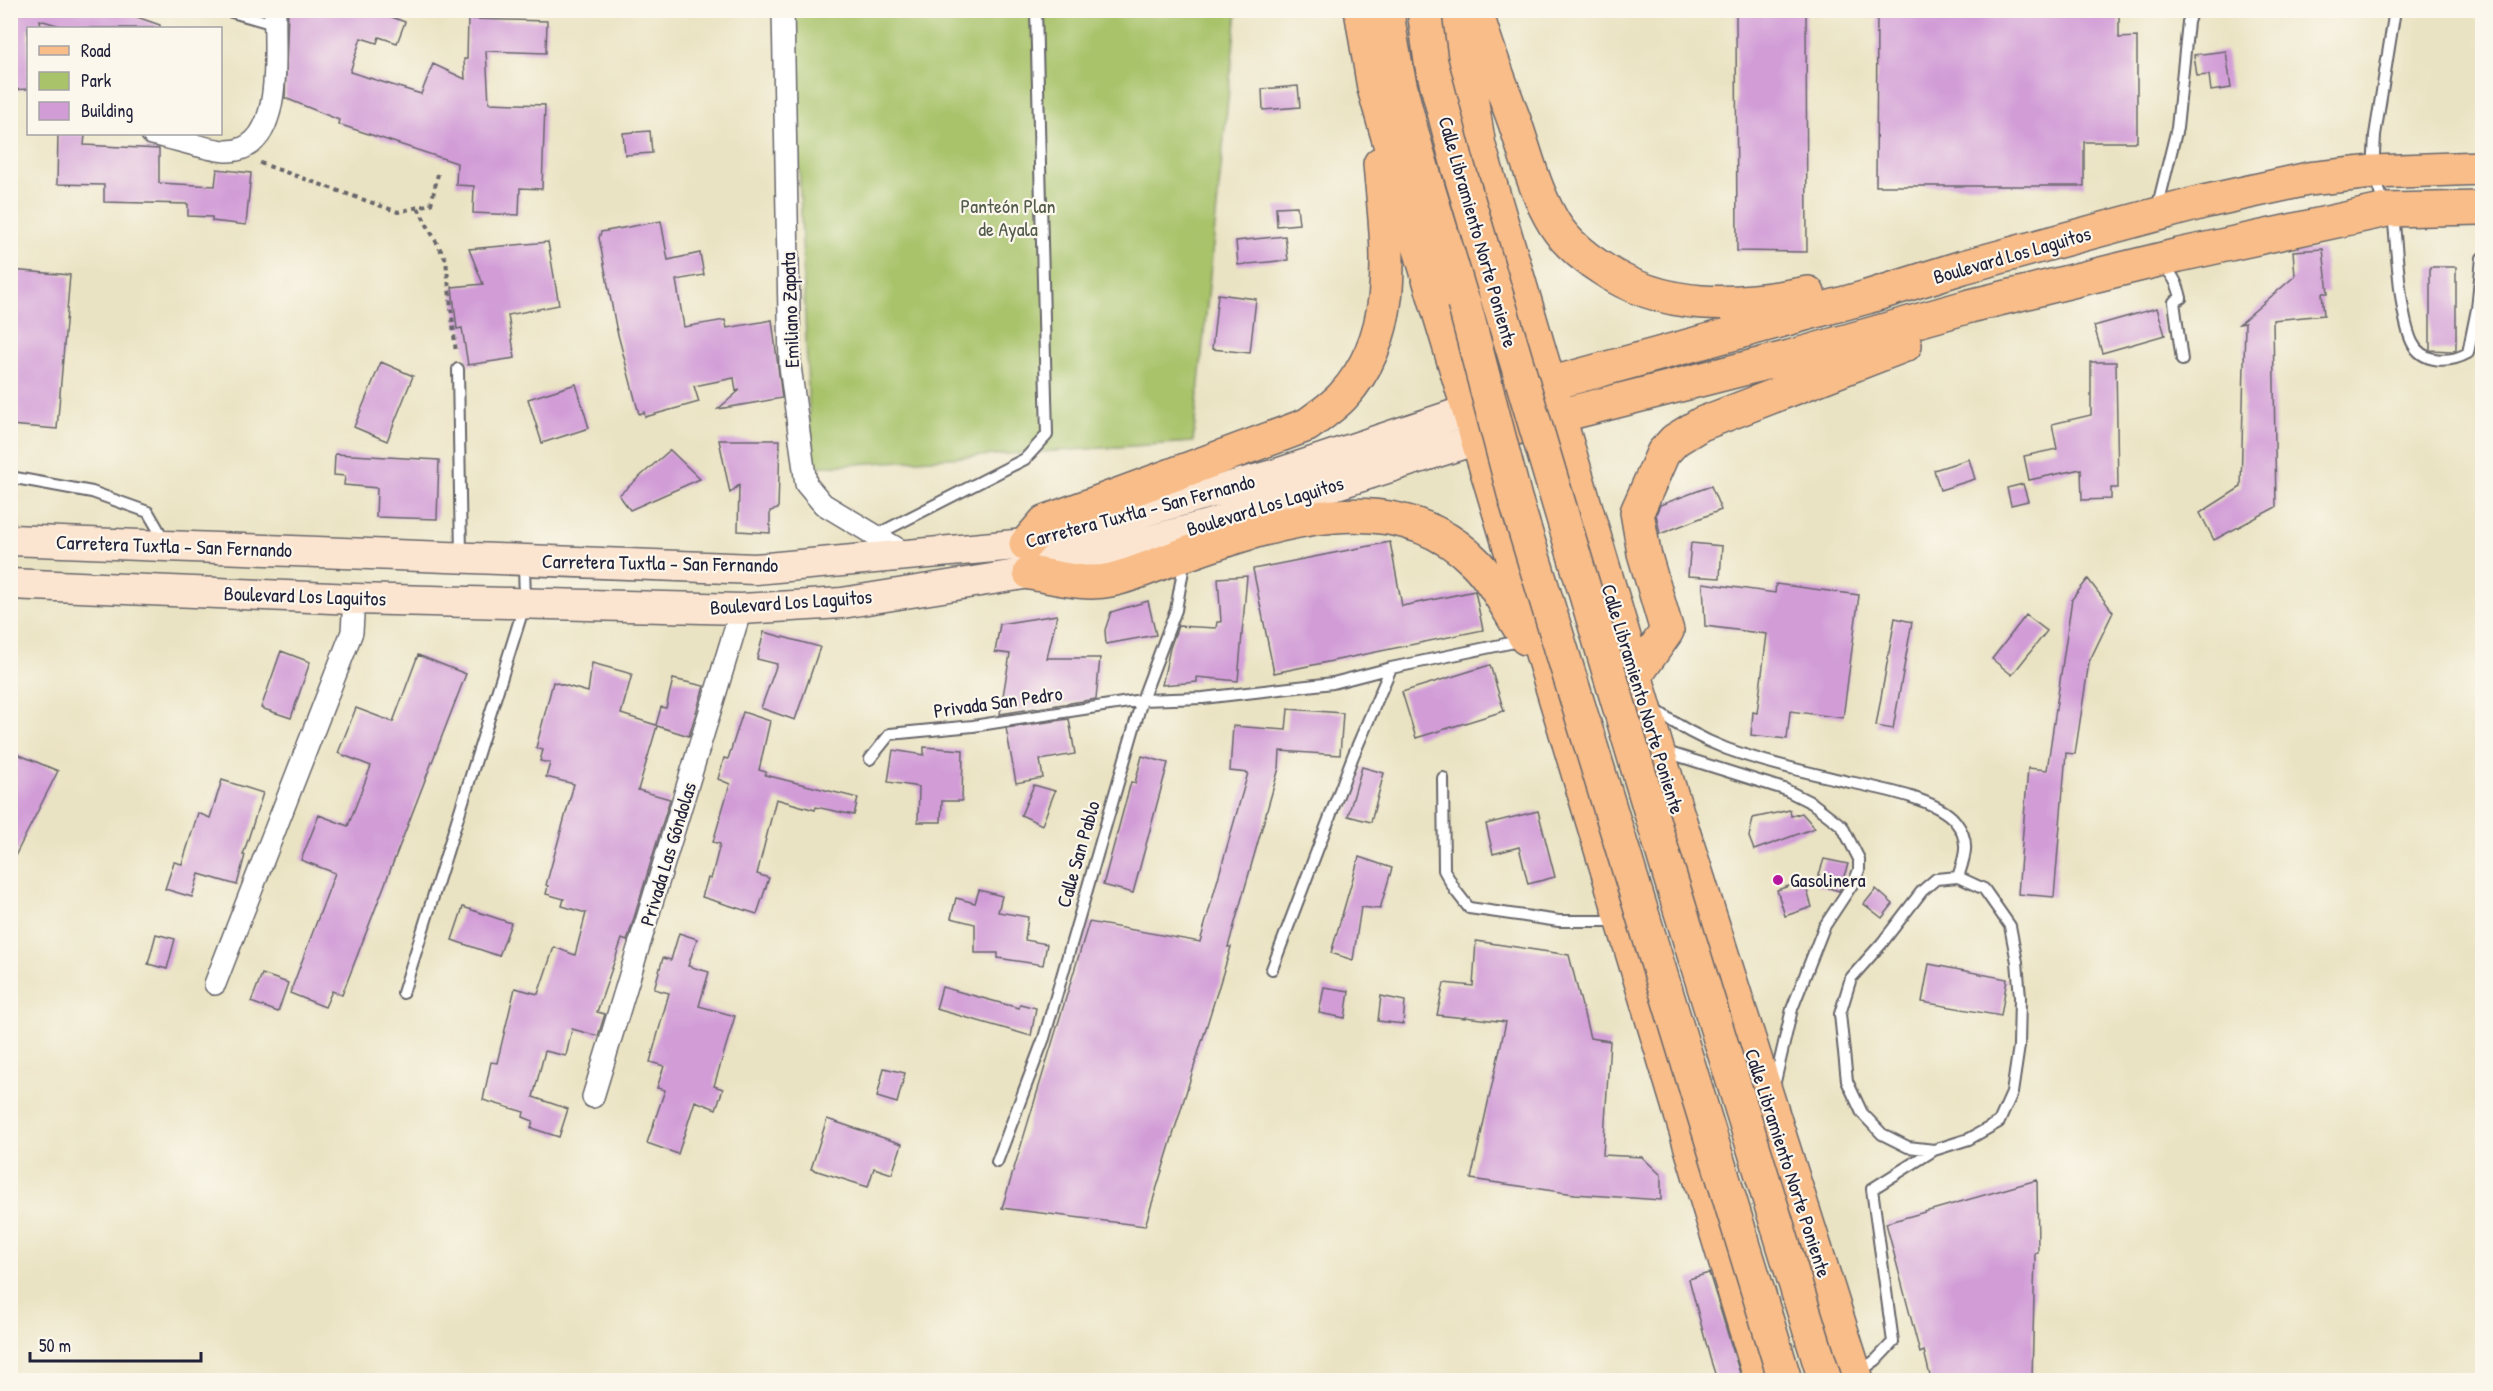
<svg xmlns="http://www.w3.org/2000/svg" width="2493" height="1391" font-family="'Patrick Hand',sans-serif">
<style>
.green{fill:#a8c36a;stroke:#657252;stroke-width:1.5}
.building{fill:#d29dd7}
.lines{fill:none;stroke-linecap:round;stroke-linejoin:round}
.lane-casing{stroke:#68666b;stroke-width:14}
.street-casing{stroke:#68666b;stroke-width:24}
.secondary-casing{stroke:#68666b;stroke-width:33}
.primary-casing{stroke:#68666b;stroke-width:36}
.highway-casing{stroke:#68666b;stroke-width:36}
.path{stroke:#68666b;stroke-width:4;stroke-dasharray:4.5 4.5;stroke-linecap:butt}
.lane{stroke:#fff;stroke-width:10}
.street{stroke:#fff;stroke-width:21}
.secondary{stroke:#fce5d0;stroke-width:30}
.primary{stroke:#f8bd89;stroke-width:33}
.highway{stroke:#f8bd89;stroke-width:33}
.highway-bridge-casing{stroke:#68666b;stroke-width:36;stroke-linecap:butt}
.highway-bridge{stroke:#f8bd89;stroke-width:33}
.poi-dot{fill:#b5179e;stroke:#fbf7ec;stroke-width:2}
.labels{text-anchor:middle;stroke-width:4.5;stroke-linejoin:round;paint-order:stroke}
.park-label{font-size:20px;fill:#515a4b;stroke:#fbf7ec}
.street-label{font-size:20px;fill:#22223b;stroke:#fbf7ec}
.poi-label{font-size:20px;fill:#22223b;stroke:#fbf7ec;text-anchor:start}
</style>
<rect width="100%" height="100%" fill="#fbf7ec"/>
<filter id="ink" filterUnits="userSpaceOnUse"><feTurbulence type="fractalNoise" baseFrequency=".0167" numOctaves="2"/><feDisplacementMap in="SourceGraphic" scale="12" xChannelSelector="R" yChannelSelector="G"/><feConvolveMatrix kernelMatrix="1 2 1 2 8 2 1 2 1" color-interpolation-filters="sRGB"/></filter>
<filter id="wash" filterUnits="userSpaceOnUse"><feTurbulence type="fractalNoise" baseFrequency=".008" numOctaves="4" result="noise"/><feDisplacementMap in="SourceGraphic" scale="24" xChannelSelector="R" yChannelSelector="G"/><feGaussianBlur stdDeviation="1.35" result="paint"/><feColorMatrix in="noise" values="0 0 0 0 0 0 0 0 0 0 0 0 0 0 0 0 0 1.4 0 .05"/><feComposite in="paint" operator="in"/></filter>
<g filter="url(#wash)">
<rect width="100%" height="100%" fill="#eae3c3"/>
<path class="green" d="M793 10 1237 11 1193 442 811 467Z"/>
<g id="blocks">
<path class="building" d="M10 10H117L160 25V28H67L40 20 41 28H28V89L10 90Z
M288 10H373L405 22 397 43 379 37 377 43 361 38 350 72 421 94 433 64 465 79 464 59H467L468 19 547 21 546 53 486 51 489 103 545 105 542 189 520 188 519 215 473 213 474 186 456 185 457 163 338 124 339 120 285 98Z
M1736 10H1806L1807 252 1737 251Z
M1877 10H2119V38L2137 37V142H2084V186H1876Z
M2226 51 2231 88 2211 91 2209 75 2197 76 2194 55Z
M1298 86 1300 107 1263 110 1262 89Z
M650 131 652 153 625 155 623 133Z
M58 134 85 135 84 145 159 149V183L215 186 217 169 251 173 246 225 212 221V217L188 216V204L104 202V185L57 184Z
M1297 206 1299 224 1277 226 1276 207Z
M661 221 668 260 700 253 704 275 676 280 684 327 725 320 727 328 772 320 782 398 718 409 740 390 736 391 734 378 694 386 699 402 645 417 644 412 639 414 616 327 599 238 601 232Z
M1285 236 1288 260 1238 265 1236 241Z
M548 242 559 305 508 315 515 358 468 365 462 328 457 329 452 287 483 284 469 249Z
M2323 249 2328 293H2322L2324 315 2273 320 2276 507 2214 540 2200 513 2241 487 2245 323 2239 324 2295 276 2293 251Z
M2430 267H2456V350L2451 351 2430 350Z
M10 270 70 275 57 429 10 425Z
M1218 294 1256 299 1250 353 1212 349Z
M2157 308 2165 335 2102 353 2094 326Z
M381 362 413 376 387 441 354 427Z
M2091 362H2116L2118 488H2111V499L2082 500 2081 469 2029 480 2024 456 2057 449 2052 424 2091 415Z
M576 384 589 428 542 443 528 399Z
M719 440H780L778 509 770 511V533L738 531 739 485 730 493Z
M670 450 700 479 630 510 619 495Z
M335 454 439 460 437 519 376 517 377 488 344 485 345 476 334 475Z
M1969 459 1975 479 1940 490 1934 470Z
M2023 484 2028 501 2011 505 2007 488Z
M1711 486 1721 510 1660 534 1656 514 1660 505Z
M1390 542 1402 606 1475 591 1483 630 1274 673 1253 569Z
M1691 543 1722 546 1720 578 1688 576Z
M1247 576 1238 681 1197 677V682L1162 685 1170 648 1178 626 1216 628 1217 622H1221L1218 578Z
M2088 579 2113 612 2089 662 2075 754 2066 753 2054 897 2018 894 2028 768 2047 770 2072 599Z
M1703 583 1775 593 1776 584 1859 595 1843 718 1790 711 1787 739 1751 735 1753 712 1757 713 1767 634 1705 626Z
M1148 601 1156 635 1106 644 1105 630 1111 612Z
M1057 615 1047 658H1100L1096 699 1000 714 1010 654 995 652 1000 624Z
M2026 615 2047 631 2012 675 1992 659Z
M1895 618 1912 622 1893 729 1876 726Z
M764 632 820 647 795 720 761 708 777 664 757 659Z
M281 651 310 662 291 718 261 708Z
M418 655 466 674 342 995 332 991 325 1007 290 993 335 873 301 860 319 815 348 826 371 766 338 753 356 708 393 722Z
M592 663 632 674 621 714 656 725 661 707 666 708 673 679 704 686 689 736 657 726 638 790 670 799 627 941 622 939 597 1012 605 1014 598 1036 572 1029 566 1056 545 1051 533 1097 568 1109 559 1137 531 1128 533 1121 523 1117 524 1112 483 1100 491 1062 497 1063 515 988 538 994 554 947 575 955 586 913 562 906 564 899 546 894 548 886 546 885 574 784 546 777 550 763 540 761 543 750 536 748 553 682 588 692Z
M1490 665 1504 711 1416 738 1402 692Z
M1288 709 1343 713 1340 755 1280 751 1279 768 1228 947H1231L1145 1226 1002 1208 1089 922 1200 942 1248 773 1230 771 1233 726 1286 730Z
M743 712 770 721 759 770 766 772 765 775 858 798 854 815 816 807 815 810 776 799 757 874 769 878 757 914 702 897 708 878 711 879 720 844 713 842 730 784 718 779 724 758 728 759Z
M1069 719 1075 754 1040 760 1043 778 1016 783 1006 728Z
M924 747 963 750 962 801H942L941 822H918L919 787 888 782 893 750 924 755Z
M10 751 58 771 10 866Z
M1142 756 1168 763 1133 893 1103 885 1131 782 1135 783Z
M1362 767 1384 773 1371 822 1348 816Z
M222 780 263 793 243 855H245L237 885 199 874 192 897 165 889 174 862 182 864 198 813 210 818Z
M1034 785 1055 791 1042 825 1021 815Z
M1790 810 1791 816 1802 813 1815 828 1754 850 1749 837 1753 818Z
M1538 811 1555 877 1528 884 1519 847 1493 854 1486 824Z
M1359 857 1392 868 1380 909 1361 907 1353 960 1331 953Z
M1824 859 1848 864 1839 891 1816 884Z
M1804 881 1812 907 1785 916 1777 890Z
M1876 889 1893 904 1882 918 1864 904Z
M979 890 1002 896 998 912 1028 917 1025 940 1047 944 1043 965 998 958V953H975V924L951 918 956 898 975 903Z
M463 907 511 923 499 956 452 940Z
M679 933 697 939 688 966 709 972 699 1006 735 1016 714 1086 723 1089 716 1109 695 1101 678 1154 647 1143 665 1090 657 1088 664 1066 650 1062 669 993 654 989 663 958 671 960Z
M156 934 175 939 167 969 148 964Z
M1476 941 1569 955 1590 1038 1610 1041 1603 1155 1642 1157 1661 1175V1200L1575 1194 1471 1179 1506 1022 1465 1017V1018L1437 1015 1444 983 1473 986Z
M1929 964 2007 979 2001 1016 1922 1002Z
M262 974 288 983 278 1012 251 1002Z
M942 987 1019 1008 1020 1004 1036 1008 1031 1036 936 1009Z
M1324 987 1349 991 1345 1018 1319 1013Z
M1381 996 1405 1001 1403 1024 1378 1021Z
M884 1068 905 1073 897 1103 877 1097Z
M827 1119 902 1144 892 1174 874 1168 868 1187 811 1169Z
M2037 1180 2038 1252 2035 1253 2032 1380H1931L1924 1351 1920 1353 1886 1223Z
M1709 1273 1742 1380H1717L1710 1358 1689 1279Z"/>
</g>
</g>
<g filter="url(#ink)">
<use href="#blocks" fill-opacity="0" stroke="#68666b" stroke-width="1.5"/>
<g class="lines">
<g class="lane-casing">
<path id="lane" d="M225 10 274 24
M2385 207 2373 172 2375 135 2395 10
M2157 209 2177 128 2188 22 2192 10
M2393 214C2397 247 2399 314 2412 342 2422 364 2450 363 2468 353L2477 309 2482 258
M2161 265C2173 273 2178 284 2181 298L2174 302 2182 360
M458 369 461 556
M10 477 92 492 148 512 166 543
M874 536 1025 459 1047 435 1036 10
M1654 709C1676 725 1701 739 1727 749 1760 761 1797 770 1832 778 1864 786 1935 796 1955 821 1971 841 1965 856 1958 877
M1663 751 1784 789 1812 803 1842 826 1859 859V870L1855 880 1824 927 1792 1009 1774 1086
M870 759 890 734 973 726 1142 700 1203 698 1333 683 1391 668 1524 640
M1443 778 1444 870 1455 890 1469 908 1559 921H1618
M1272 969 1353 756 1391 668
M403 993 525 603 524 563
M997 1162 1044 1038 1142 700 1176 610 1185 559
M1858 1373 1876 1360 1893 1342 1872 1189 1934 1150 1969 1139 1999 1122 2012 1093 2019 1046 2020 997 2017 962 2010 926 1984 889 1958 877 1936 879 1922 891 1882 943 1851 978 1840 1014 1847 1081 1862 1113 1882 1134 1908 1147 1934 1150"/>
</g>
<g class="street-casing">
<path id="street" d="M783 10 790 366 806 484 823 504 908 555
M152 134C172 138 207 150 225 151 287 153 273 51 275 10
M215 984 352 632 354 599
M593 1097 741 609"/>
</g>
<g class="secondary-casing">
<path id="secondary" d="M10 540 755 569 1026 544 1277 474 1469 410
M10 584 354 599 741 609 842 603 1030 573 1208 525 1478 439"/>
</g>
<g class="primary-casing">
<path id="primary" d="M1361 10 1374 88 1417 239 1761 1380
M1457 10 1479 146 1657 749 1857 1380
M1476 10C1486 48 1502 86 1515 123 1527 157 1535 193 1555 225 1566 242 1584 257 1601 268 1664 311 1736 307 1808 293
M1469 410 1549 384 1867 297 1963 267 2203 202 2308 179 2373 172 2482 168
M1478 439 1558 416 1790 357 1970 306 2179 255 2387 210 2482 208
M1026 544 1045 522 1307 425C1319 416 1333 407 1343 396 1402 332 1387 243 1380 164
M1030 573C1055 577 1085 586 1111 580 1134 575 1157 564 1180 556 1272 523 1395 481 1475 562 1496 583 1510 614 1526 638
M1636 675 1667 631 1644 553 1637 512 1663 453 1675 440 1701 424 1905 345"/>
</g>
<g class="highway-casing">
<path id="highway" d="M1387 10C1399 110 1435 207 1464 303"/>
</g>
<path class="path" d="M260 163 398 212 431 204 438 174
M418 208 446 260 456 353"/>
<use href="#lane" class="lane"/>
<use href="#street" class="street"/>
<use href="#secondary" class="secondary"/>
<use href="#primary" class="primary"/>
<use href="#highway" class="highway"/>
<g class="highway-bridge-casing">
<path id="highway-bridge" d="M1424 10 1431 62 1458 166 1668 870 1825 1380
M1464 303 1515 498 1785 1380"/>
</g>
<use href="#highway-bridge" class="highway-bridge"/>
</g>
</g>
<circle class="poi-dot" cx="1778" cy="880" r="6"/>
<g class="labels">
<g class="park-label">
<text x="1008" y="213">Panteón Plan<tspan x="1008" dy="23">de Ayala</tspan></text>
</g>
<g class="street-label">
<text transform="translate(1478 232) rotate(74)" y="7">Calle Libramiento Norte Poniente</text>
<text transform="translate(2012 255) rotate(-16)" y="7">Boulevard Los Laguitos</text>
<text transform="translate(790 310) rotate(-92)" y="7">Emiliano Zapata</text>
<text transform="translate(1265 506) rotate(-17)" y="7">Boulevard Los Laguitos</text>
<text transform="translate(1140 511) rotate(-15)" y="7">Carretera Tuxtla - San Fernando</text>
<text transform="translate(174 546) rotate(2)" y="7">Carretera Tuxtla - San Fernando</text>
<text transform="translate(660 563) rotate(1)" y="7">Carretera Tuxtla - San Fernando</text>
<text transform="translate(305 596) rotate(2)" y="7">Boulevard Los Laguitos</text>
<text transform="translate(791 602) rotate(-4)" y="7">Boulevard Los Laguitos</text>
<text transform="translate(1643 699) rotate(73)" y="7">Calle Libramiento Norte Poniente</text>
<text transform="translate(998 702) rotate(-8)" y="7">Privada San Pedro</text>
<text transform="translate(668 854) rotate(-73)" y="7">Privada Las Góndolas</text>
<text transform="translate(1078 854) rotate(-74)" y="7">Calle San Pablo</text>
<text transform="translate(1788 1163) rotate(72)" y="7">Calle Libramiento Norte Poniente</text>
</g>
<g class="poi-label">
<text x="1790" y="887">Gasolinera</text>
</g>
</g>
<rect width="2493" height="1391" fill="none" stroke="#fbf7ec" stroke-width="36"/>
<rect x="27" y="27" width="195" height="108" fill="#fbf7ec" stroke="#a4a2a5" stroke-width="1.5"/>
<rect x="39" y="46" width="30" height="9" fill="#f8bd89" stroke="#a4a2a5" stroke-width="1.5"/>
<text x="81" y="57" font-size="18" fill="#22223b">Road</text>
<rect x="39" y="72" width="30" height="18" fill="#a8c36a" stroke="#a4a2a5" stroke-width="1.5"/>
<text x="81" y="87" font-size="18" fill="#22223b">Park</text>
<rect x="39" y="102" width="30" height="18" fill="#d29dd7" stroke="#a4a2a5" stroke-width="1.5"/>
<text x="81" y="117" font-size="18" fill="#22223b">Building</text>
<path d="M30 1352v9h171v-9" fill="none" stroke="#22223b" stroke-width="3"/>
<text x="39" y="1352" font-size="18" fill="#22223b" stroke="#fbf7ec" stroke-width="4.5" paint-order="stroke">50 m</text>
</svg>
